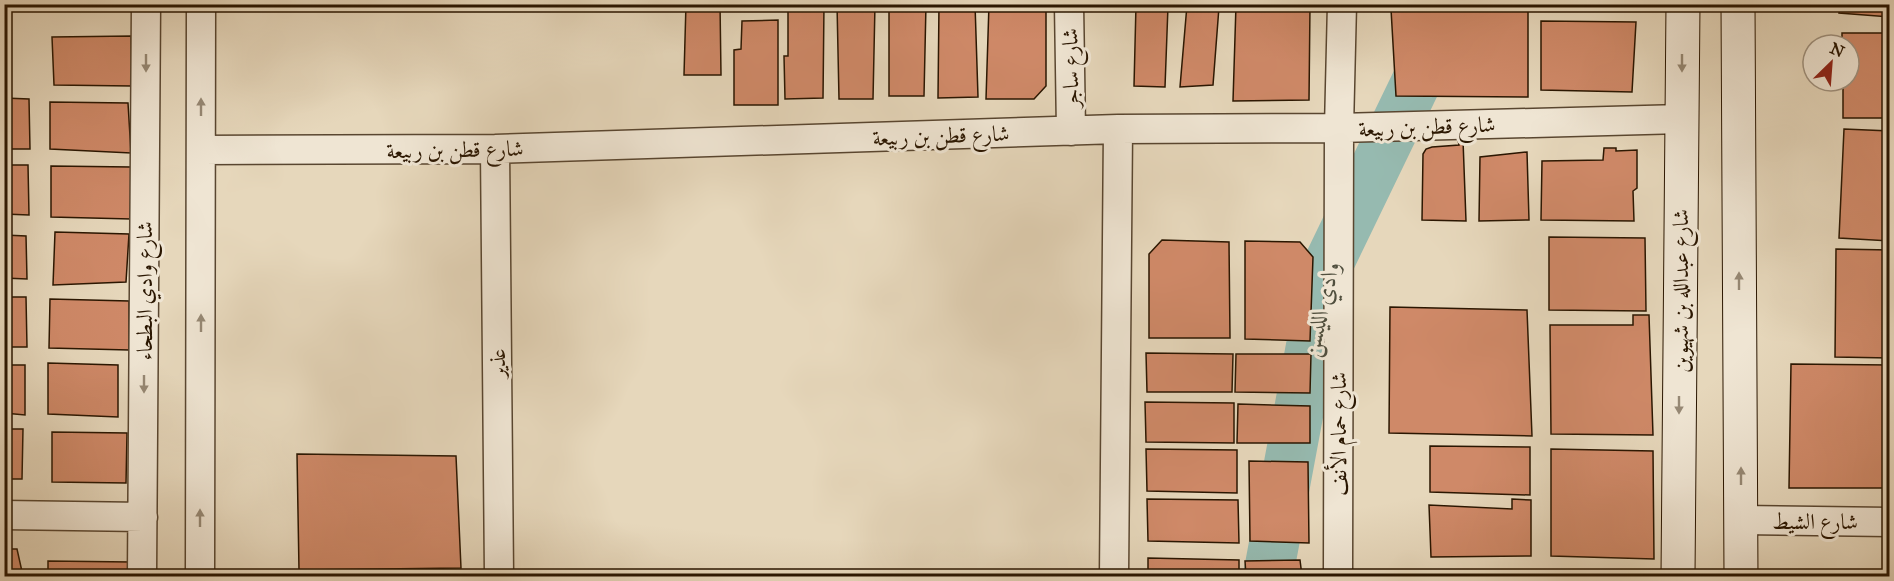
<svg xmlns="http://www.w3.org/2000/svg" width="1894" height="581" font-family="'IM FELL Great Primer',Amiri,serif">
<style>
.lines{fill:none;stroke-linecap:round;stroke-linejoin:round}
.river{stroke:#96bab0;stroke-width:50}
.building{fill:#cf8968;stroke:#2a1601;stroke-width:1.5}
.street-casing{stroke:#594630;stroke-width:31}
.secondary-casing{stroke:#2a1601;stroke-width:35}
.street{stroke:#efe5d3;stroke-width:28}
.secondary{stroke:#efe5d3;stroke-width:33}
.oneway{fill:#968874}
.labels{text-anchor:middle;stroke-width:6;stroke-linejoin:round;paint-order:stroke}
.street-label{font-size:22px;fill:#2a1601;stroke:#efe5d3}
.water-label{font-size:24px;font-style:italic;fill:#504f3e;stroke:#efe5d3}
</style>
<rect width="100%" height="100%" fill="#e6d7bb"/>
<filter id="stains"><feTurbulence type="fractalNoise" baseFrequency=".00333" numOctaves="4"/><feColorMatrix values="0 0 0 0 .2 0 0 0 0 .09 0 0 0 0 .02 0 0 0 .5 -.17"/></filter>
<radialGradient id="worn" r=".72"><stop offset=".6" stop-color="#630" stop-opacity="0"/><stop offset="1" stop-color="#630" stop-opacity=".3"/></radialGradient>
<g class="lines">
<path class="river" d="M1268 576 1325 271 1440 33 1472 4"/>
</g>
<path class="building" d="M686 4H720L721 75H684Z
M788 4H824L823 98 785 99 784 56H788Z
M837 4H875L873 99H839Z
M889 4H926L924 96H889Z
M939 4H975L978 97 938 98Z
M989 4H1046V86L1034 99H986Z
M1550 4H1646L1550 6Z
M1840 4H1890V17L1839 13Z
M1136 5 1168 6 1165 87 1134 86Z
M1187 5 1219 7 1213 85 1180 87Z
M1236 5H1310L1309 100 1233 101Z
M1391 9 1528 11V97L1396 96Z
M778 20V105H734V50L741 49 742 21Z
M1541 21 1636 22 1632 92 1541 90Z
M1842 33H1890V118H1843V81H1849V45H1842Z
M131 36 132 86 54 85 52 37Z
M4 98 29 99 30 149H4Z
M50 102 128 103 131 153 50 149Z
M1844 129 1890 131V241L1839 238Z
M1458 140H1463L1466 221 1422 220 1423 154 1426 149 1432 147 1459 145Z
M1604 148H1616V151L1637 150V188L1633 191 1634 221 1541 220 1542 161 1603 160Z
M1527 152 1529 220 1479 221 1480 157Z
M4 165H28L29 215 4 214Z
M51 166 131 167V219L51 217Z
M55 232 129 234 126 282 53 285Z
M4 235 26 236 27 279 4 278Z
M1549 237 1645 238 1646 311 1549 310Z
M1162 240 1229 242 1230 338H1149V254Z
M1245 241 1300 242 1313 257 1310 341 1245 339Z
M1836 249 1890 250V358L1835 357Z
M4 297H26L27 347H4Z
M50 299 129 301V350L49 348Z
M1390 307 1527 310 1532 436 1389 433Z
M1633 315H1649L1653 435 1551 434 1550 325H1633Z
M1146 353 1233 354 1232 392H1147Z
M1236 354H1311L1310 393 1235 392Z
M48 363 118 365V417L48 414Z
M1791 364 1890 365V488H1789Z
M4 365H25V415L4 413Z
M1145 402 1234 403V443L1146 442Z
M1238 404 1310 406V443H1237Z
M4 429H23L22 479H4Z
M52 432 127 433 126 483 52 482Z
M1430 446 1530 447V495L1430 492Z
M1146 449 1237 450V493L1147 491Z
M1551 449 1653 451 1654 559 1551 556Z
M297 454 456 456 461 568 299 570Z
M1249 461 1308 462 1309 543 1250 541Z
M1147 499 1238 500 1239 543 1148 541Z
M1512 499 1531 500V556L1431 557 1429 505 1512 509Z
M4 549H17L23 576H4Z
M1148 558 1239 560V576H1148Z
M1300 560 1302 576H1246L1245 561Z
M48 561 131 562V576H48Z
M1549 572 1650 573V576H1549Z"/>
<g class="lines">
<g class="street-casing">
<path id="street" d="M1069 4 1071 131
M495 149 499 576
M201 150 495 149 1118 129 1339 128 1682 119
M4 515 143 517
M1741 520 1890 522
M142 576 146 4
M200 576 201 4
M1114 576 1118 129
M1338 576 1339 128 1342 4"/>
</g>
<g class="secondary-casing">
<path id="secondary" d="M1738 4 1741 576
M1678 576 1683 4"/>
</g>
<use href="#street" class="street"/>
<use href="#secondary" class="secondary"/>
</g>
<defs><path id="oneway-solid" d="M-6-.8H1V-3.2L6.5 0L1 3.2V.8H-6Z" transform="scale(1.5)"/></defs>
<g class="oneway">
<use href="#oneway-solid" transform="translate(146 63) rotate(90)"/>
<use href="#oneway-solid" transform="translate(1682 63) rotate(90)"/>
<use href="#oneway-solid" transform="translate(201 107) rotate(-90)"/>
<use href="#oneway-solid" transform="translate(1739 281) rotate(-90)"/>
<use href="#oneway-solid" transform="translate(201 323) rotate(-90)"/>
<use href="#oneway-solid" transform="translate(144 384) rotate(90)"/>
<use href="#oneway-solid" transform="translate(1679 405) rotate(90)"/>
<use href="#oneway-solid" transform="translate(1741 476) rotate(-90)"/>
<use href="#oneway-solid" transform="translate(200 518) rotate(-90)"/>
</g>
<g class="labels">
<g class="street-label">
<text transform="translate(1070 68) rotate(-91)" y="8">شارع ساجر</text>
<text transform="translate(1427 126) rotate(-2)" y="8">شارع قطن بن ربيعة</text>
<text transform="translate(941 135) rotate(-2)" y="8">شارع قطن بن ربيعة</text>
<text transform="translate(455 149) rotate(-1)" y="8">شارع قطن بن ربيعة</text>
<text transform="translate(144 291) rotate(-90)" y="8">شارع وادي البطحاء</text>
<text transform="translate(1680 291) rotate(-90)" y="8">شارع عبدالله بن شهيوين</text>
<text transform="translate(497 363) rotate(-90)" y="8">عذير</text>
<text transform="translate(1338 434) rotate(-90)" y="8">شارع حمام الأنف</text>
<text x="1815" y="529">شارع الشيط</text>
</g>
<g class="water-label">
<text transform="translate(1321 309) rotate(-77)" y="8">وادي الليسن</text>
</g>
</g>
<rect width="1894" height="581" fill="none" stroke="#e6d7bb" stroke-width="24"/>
<rect x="6" y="6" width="1882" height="569" fill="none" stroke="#2a1601" stroke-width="3"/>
<rect x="12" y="12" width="1870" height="557" fill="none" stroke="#2a1601" stroke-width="1.5"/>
<g transform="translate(1831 63) rotate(25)"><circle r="28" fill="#efe5d3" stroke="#a0927f" stroke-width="1.5"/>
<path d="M0-4.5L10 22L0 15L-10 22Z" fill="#8f2418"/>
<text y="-9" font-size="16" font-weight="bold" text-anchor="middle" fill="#2a1601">N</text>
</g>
<rect width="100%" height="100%" filter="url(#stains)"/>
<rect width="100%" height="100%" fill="url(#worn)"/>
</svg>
